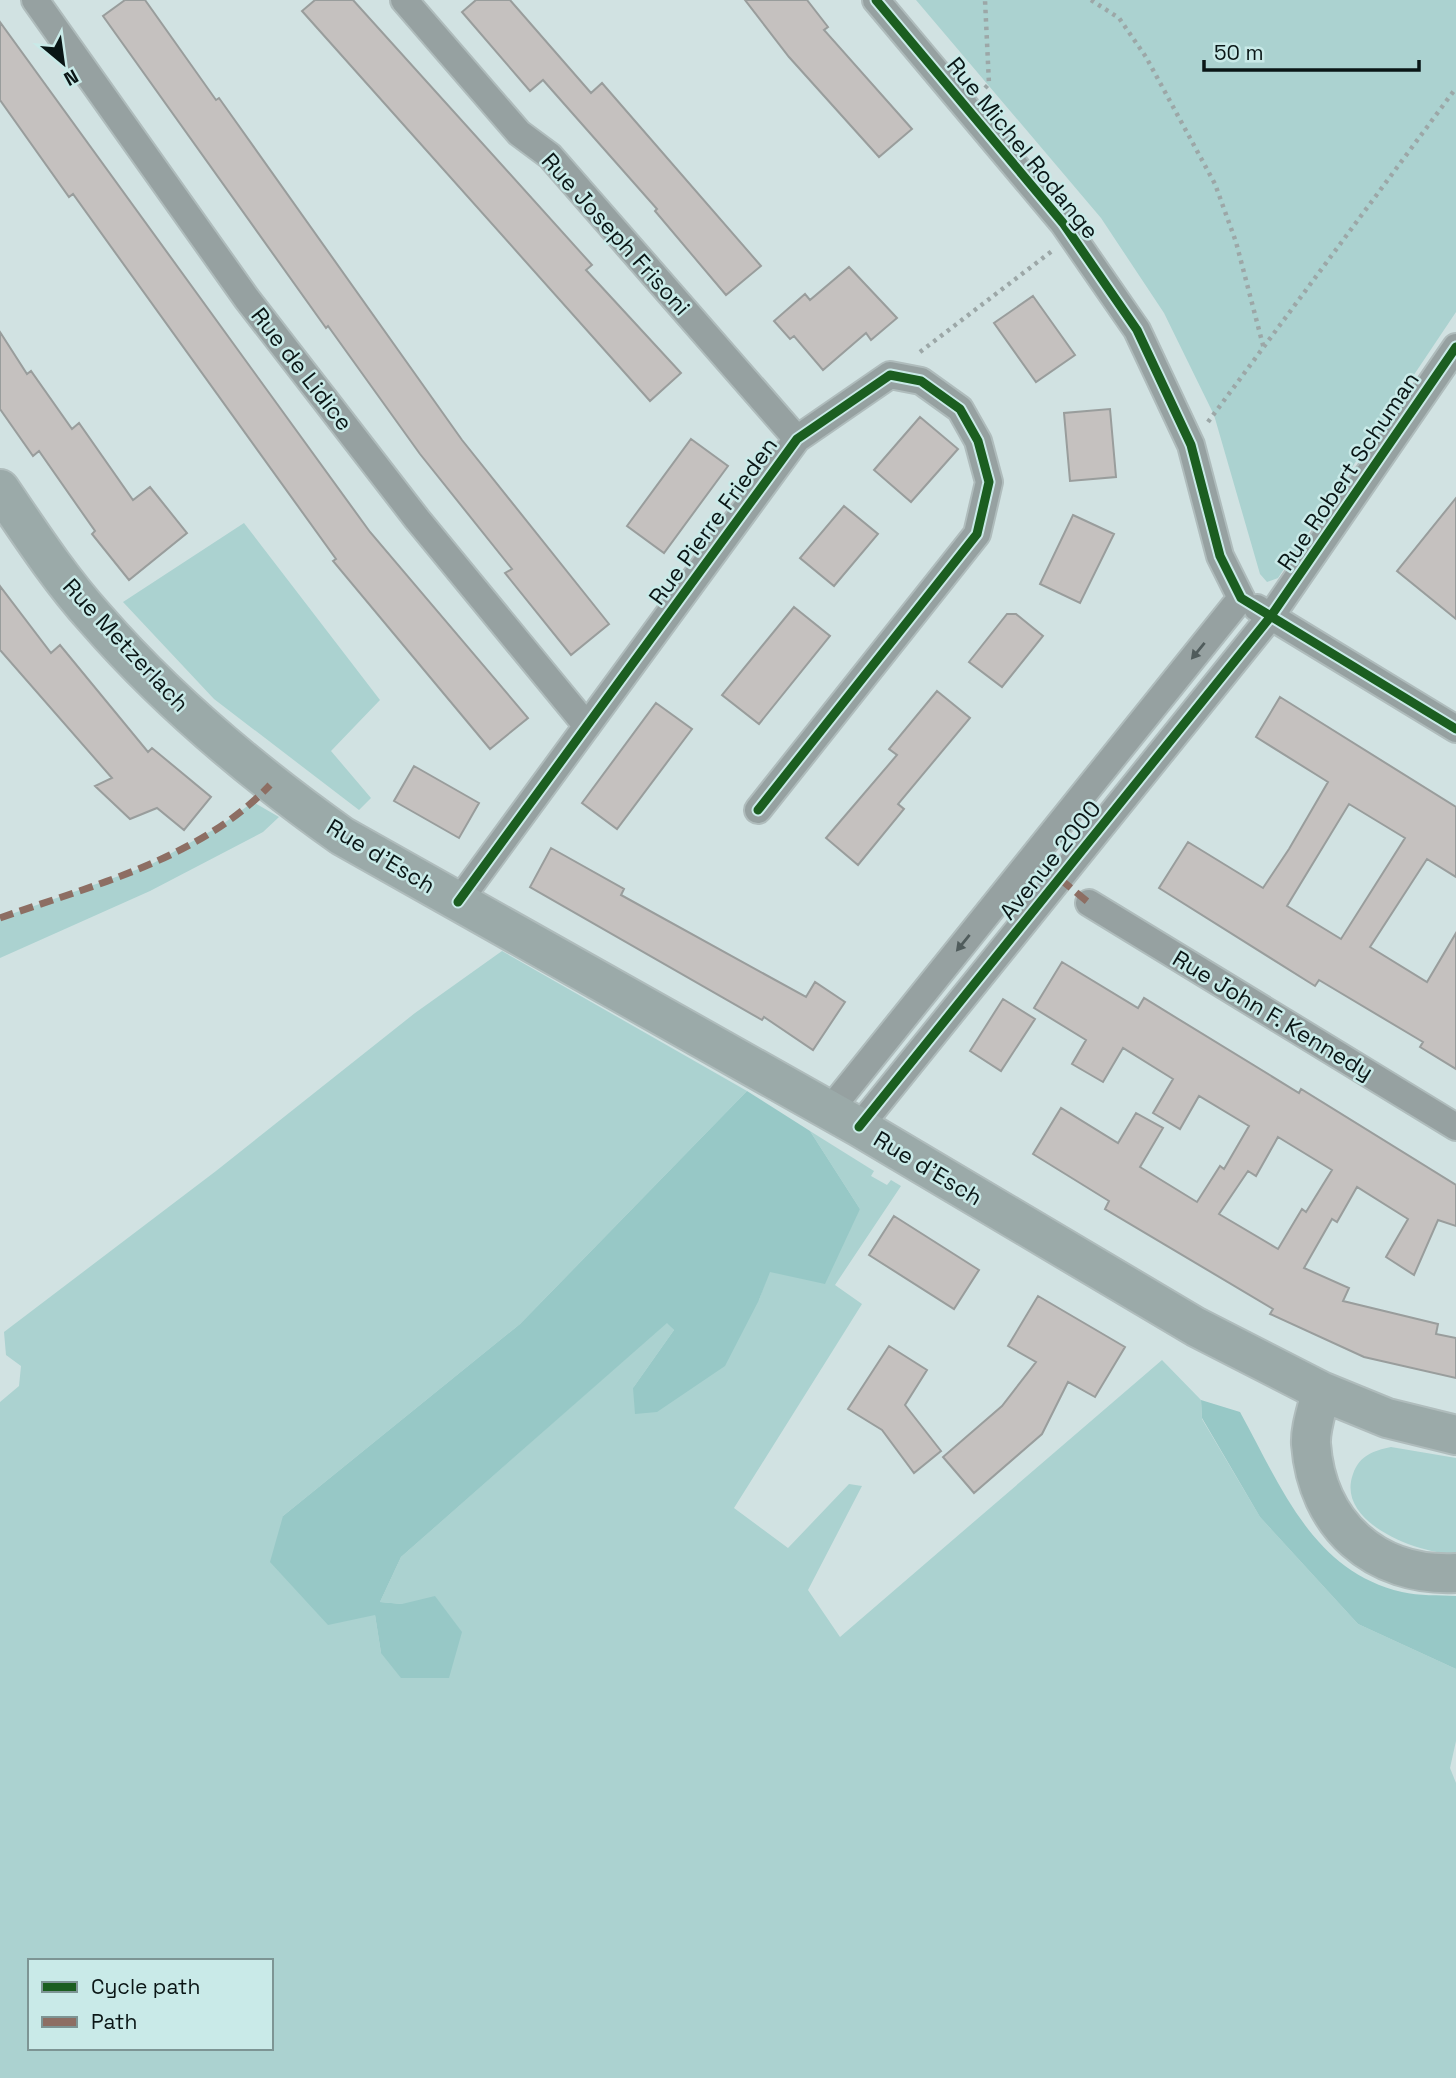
<svg xmlns="http://www.w3.org/2000/svg" width="1456" height="2078" font-family="'Space Grotesk',sans-serif">
<style>
.green{fill:#abd2d0;fill-rule:evenodd}
.forest{fill:#97c8c6}
.building{fill:#c5c1bf;stroke:#999d9c;stroke-width:2;fill-rule:evenodd}
.lines{fill:none;stroke-linecap:round;stroke-linejoin:round}
.street-casing{stroke:#afbcbc;stroke-width:30}
.secondary-casing{stroke:#afbcbc;stroke-width:42}
.path{stroke:#9ca7a7;stroke-width:4.5;stroke-dasharray:3.5 5;stroke-linecap:butt}
.street{stroke:#96a1a1;stroke-width:26}
.secondary{stroke:#9baaa9;stroke-width:38}
.quiet{stroke:#8d6e63;stroke-width:7;stroke-dasharray:14 7;stroke-linecap:butt}
.cycleway-casing{stroke:#c9eae8;stroke-width:13}
.cycleway{stroke:#1b5e20;stroke-width:9}
.oneway{fill:#505c5c}
.labels{text-anchor:middle;stroke-width:5;stroke-linejoin:round;paint-order:stroke}
.street-label{font-size:23px;fill:#0a1616;stroke:#c9eae8}
</style>
<rect width="100%" height="100%" fill="#d1e2e2"/>
<path class="green" d="M916 0H1456V312L1278 578 1267 582 1260 574 1214 415 1164 313 1101 218Z
M244 523 380 700 331 751 371 798 359 810 214 699 123 602Z
M253 802 279 817 263 832 150 891 0 958V918L150 865 220 826Z
M502 951 747 1091 520 1324 283 1516 375 1615 381 1653 402 1604 380 1602 401 1557 667 1322 674 1330 633 1388 759 1300 769 1272 860 1209 810 1131 874 1171 871 1176 887 1185 891 1180 901 1186 835 1285 862 1304 734 1508 788 1548 849 1484 862 1486 808 1590 840 1637 1162 1360 1201 1400 1202 1419 1260 1517 1358 1624 1456 1669V1741L1450 1768 1456 1783V2078H0V1402L19 1386 21 1366 6 1355 4 1332 216 1171 415 1013ZM30 1961H271V2048H30Z
M1391 1447 1456 1458V1554C1419 1554 1335 1523 1353 1474 1360 1455 1373 1451 1391 1447Z"/>
<path class="forest" d="M747 1091 810 1131 860 1209 825 1284 770 1272 759 1300 725 1366 657 1412 635 1414 633 1388 674 1330 667 1323 401 1557 380 1602 402 1604 435 1596 462 1632 449 1678H401L381 1653 375 1615 328 1625 270 1562 283 1516 520 1324Z
M1201 1400 1240 1412C1281 1486 1312 1571 1402 1592 1419 1596 1439 1595 1456 1596V1669L1358 1624 1260 1517 1202 1418Z"/>
<path class="building" d="M125 0H145L216 100 219 98 462 440 609 624 571 655 505 573 512 569 420 454 328 326 326 328 103 16Z
M315 0H353L592 265 586 270 681 373 650 401 302 11Z
M476 0H510L591 93 602 83 761 266 726 295 655 211 657 209 543 80 530 91 462 12Z
M745 0H807L828 27 824 30 912 129 879 157 789 57Z
M0 22 370 532 528 718 490 749 333 561 336 559 73 194 69 197 0 100Z
M849 267 897 318 871 340 866 333 823 370 794 336 790 339 774 321 805 294 810 300Z
M1033 296 1075 355 1036 382 994 323Z
M0 332 27 374 31 371 72 429 79 423 133 500 150 487 187 533 129 580 92 534 95 531 39 451 33 456 0 409Z
M1110 409 1116 477 1070 481 1064 413Z
M920 417 958 449 911 502 874 470Z
M691 439 728 466 664 553 627 526Z
M1456 498V619L1397 571Z
M844 506 878 534 834 586 800 558Z
M1073 515 1114 534 1080 603 1040 584Z
M0 586 51 653 60 645 148 752 152 748 211 797 184 830 157 808 130 819 95 786 112 778 0 650Z
M794 607 830 636 759 724 722 695Z
M1007 614H1016L1043 636 1002 687 969 662Z
M937 691 970 718 898 804 904 809 858 865 826 838 897 755 889 749Z
M1280 697 1456 807V877L1427 859 1370 947 1427 982 1456 933V1069L1420 1047 1423 1042 1319 980 1315 986 1159 888 1188 842 1263 888 1289 849 1328 782 1256 737ZM1349 804 1405 838 1341 939 1287 906Z
M656 703 692 729 617 829 582 803Z
M414 766 479 803 459 838 394 801Z
M551 848 624 889 621 895 806 997 815 982 845 1002 813 1050 764 1017 762 1020 530 887Z
M1062 962 1138 1008 1144 998 1299 1093 1301 1089 1456 1185V1226L1438 1220 1414 1275 1386 1257 1408 1219 1357 1187 1337 1222 1332 1219 1304 1268 1349 1288 1343 1301 1438 1324 1436 1334 1456 1338V1378L1364 1357 1270 1314 1273 1309 1105 1209 1109 1201 1033 1154 1061 1108 1118 1143 1136 1113 1163 1128 1140 1167 1197 1202 1220 1166 1224 1169 1249 1126 1199 1096 1180 1129 1153 1113 1173 1079 1123 1048 1103 1082 1072 1064 1086 1040 1034 1008ZM1278 1137 1332 1170 1306 1212 1302 1209 1278 1249 1219 1214 1248 1171 1256 1176Z
M1003 999 1035 1019 1001 1071 970 1051Z
M894 1216 979 1270 954 1309 869 1255Z
M1038 1296 1125 1347 1095 1397 1068 1382 1042 1434 974 1493 943 1457 1002 1406 1036 1362 1008 1346Z
M889 1346 927 1370 905 1405 941 1451 914 1473 882 1430 848 1409Z"/>
<g class="lines">
<g class="street-casing">
<path id="street" d="M35 0 247 299 417 519 587 726
M404 0 519 133 550 156 797 439
M876 0 1063 223 1137 330 1191 445 1220 556 1241 598
M1257 608 1456 729
M458 902 797 439 890 375 921 381 960 409 978 441 989 482 977 534 758 810
M1089 903 1456 1127
M829 1111 1241 598
M859 1127 1271 616 1456 347"/>
</g>
<g class="secondary-casing">
<path id="secondary" d="M0 489C30 533 59 578 95 618 167 701 252 772 342 836L859 1127 1196 1327 1321 1391 1387 1418 1456 1435
M1321 1391C1318 1407 1310 1428 1311 1444 1317 1525 1375 1577 1456 1573"/>
</g>
<path class="path" d="M1091 0 1119 18 1146 57 1215 184 1236 242 1264 349
M985 88 989 84 985 0
M920 352 1052 251
M1208 422 1456 88"/>
<use href="#street" class="street"/>
<use href="#secondary" class="secondary"/>
<path class="quiet" d="M1060 879 1089 903
M0 918C93 885 200 859 270 785"/>
<g class="cycleway-casing">
<path id="cycleway" d="M876 0 1063 223 1137 330 1191 445 1220 556 1241 598 1456 729
M458 902 797 439 890 375 921 381 960 409 978 441 989 482 977 534 758 810
M859 1127 1271 616 1456 347"/>
</g>
<use href="#cycleway" class="cycleway"/>
</g>
<defs><path id="oneway-solid" d="M-6-.8H1V-3.2L6.5 0L1 3.2V.8H-6Z" transform="scale(1.75)"/></defs>
<g class="oneway">
<use href="#oneway-solid" transform="translate(1198 651) rotate(129)"/>
<use href="#oneway-solid" transform="translate(963 943) rotate(129)"/>
</g>
<g class="labels">
<g class="street-label">
<text transform="translate(1023 148) rotate(51)" y="8">Rue Michel Rodange</text>
<text transform="translate(616 234) rotate(48)" y="8">Rue Joseph Frisoni</text>
<text transform="translate(302 369) rotate(52)" y="8">Rue de Lidice</text>
<text transform="translate(1348 471) rotate(-56)" y="8">Rue Robert Schuman</text>
<text transform="translate(713 521) rotate(-54)" y="8">Rue Pierre Frieden</text>
<text transform="translate(126 645) rotate(47)" y="8">Rue Metzerlach</text>
<text transform="translate(381 856) rotate(31)" y="8">Rue d'Esch</text>
<text transform="translate(1050 860) rotate(-51)" y="8">Avenue 2000</text>
<text transform="translate(1273 1015) rotate(31)" y="8">Rue John F. Kennedy</text>
<text transform="translate(928 1168) rotate(31)" y="8">Rue d'Esch</text>
</g>
</g>
<rect x="28" y="1959" width="245" height="91" fill="#c9eae8" stroke="#7d9594" stroke-width="2"/>
<rect x="42" y="1982" width="35" height="10" fill="#1b5e20" stroke="#7d9594" stroke-width="2"/>
<text x="91" y="1994" font-size="21" fill="#0a1616">Cycle path</text>
<rect x="42" y="2017" width="35" height="10" fill="#8d6e63" stroke="#7d9594" stroke-width="2"/>
<text x="91" y="2029" font-size="21" fill="#0a1616">Path</text>
<g transform="translate(63 63) rotate(151)" stroke="#c9eae8" stroke-width="5" paint-order="stroke">
<path d="M0-5L12 26L0 18L-12 26Z" fill="#0a1616"/>
<text y="-10" font-size="19" font-weight="bold" text-anchor="middle" fill="#0a1616">N</text>
</g>
<path d="M1204 60v10h215v-10" fill="none" stroke="#0a1616" stroke-width="3.5"/>
<text x="1214" y="60" font-size="21" fill="#0a1616" stroke="#c9eae8" stroke-width="5" paint-order="stroke">50 m</text>
</svg>
